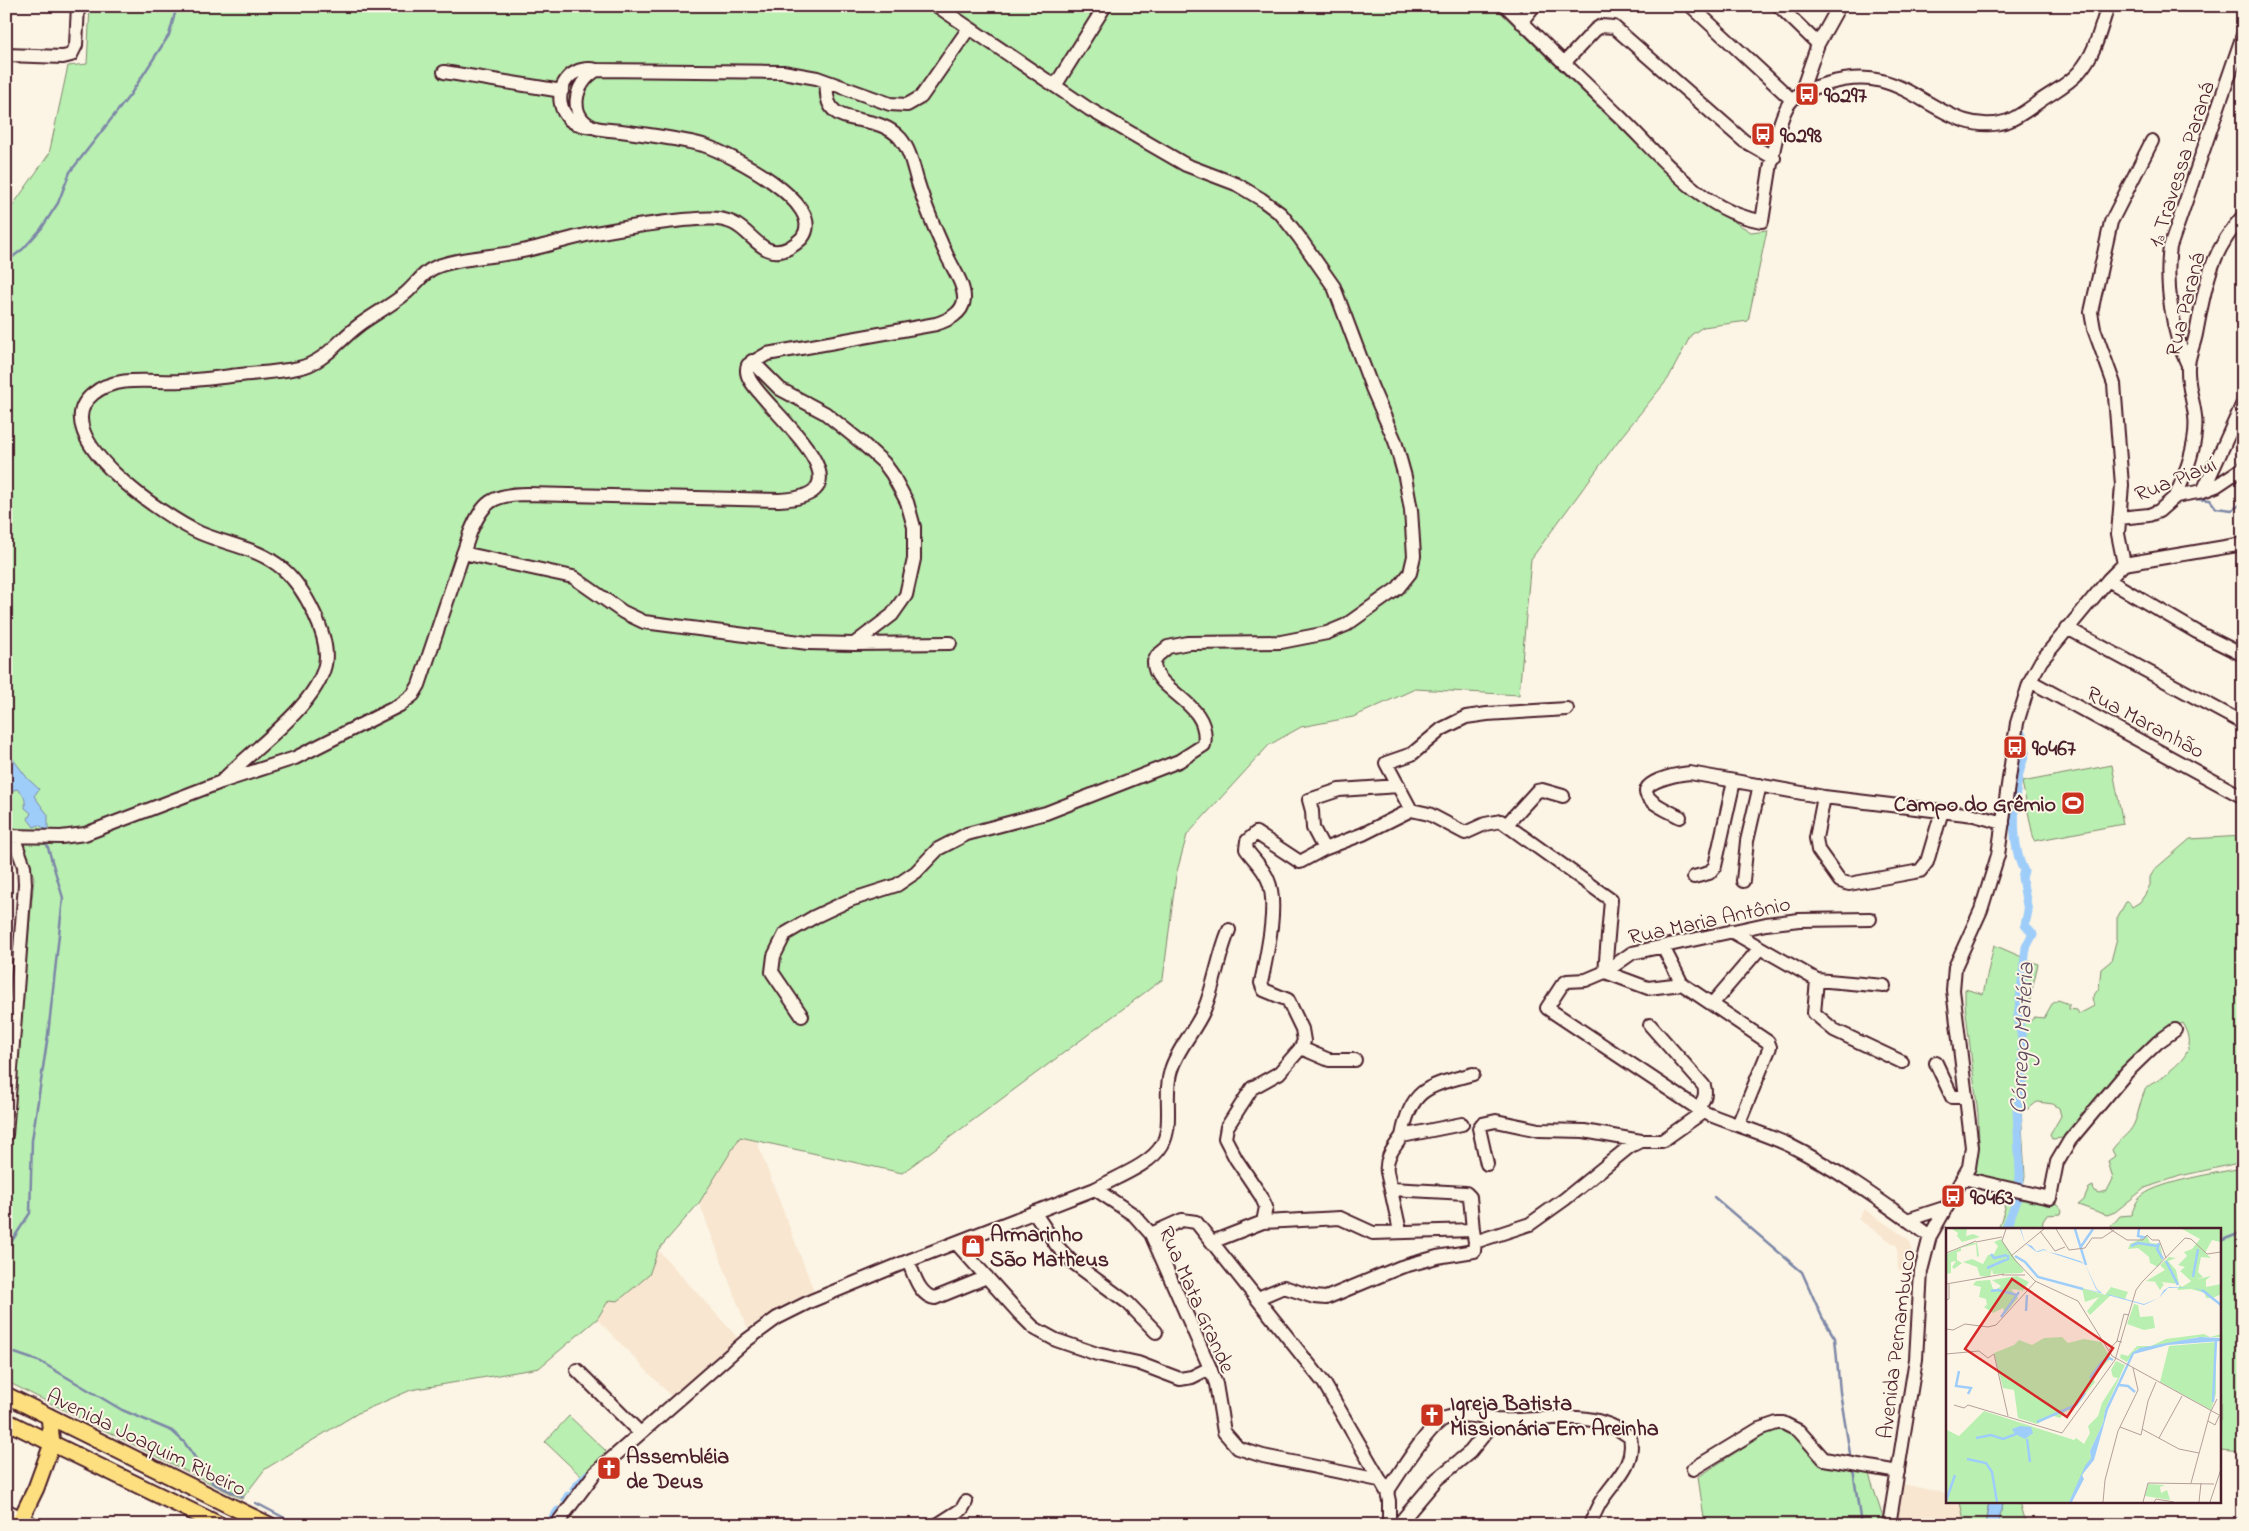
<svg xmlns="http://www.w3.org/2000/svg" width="2249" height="1531" font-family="'Indie Flower',sans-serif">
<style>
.built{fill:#f8e6d0}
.green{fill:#b9efb1;stroke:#82876e}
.water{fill:#9fcdfa;stroke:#7d87a7}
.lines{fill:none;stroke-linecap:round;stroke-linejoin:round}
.stream{stroke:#7d87a7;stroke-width:2.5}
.canal{stroke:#9fcdfa;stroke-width:9}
.minor-casing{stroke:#4a1f2b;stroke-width:16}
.major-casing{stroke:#4a1f2b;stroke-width:19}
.minor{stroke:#fcf5e5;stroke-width:12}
.major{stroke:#fddf80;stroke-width:15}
.labels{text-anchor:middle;stroke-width:4;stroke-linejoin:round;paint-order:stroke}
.poi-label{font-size:22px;font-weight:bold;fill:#4a1f2b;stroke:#fcf5e5;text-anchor:start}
.street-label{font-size:22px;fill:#4a1f2b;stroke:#fcf5e5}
.water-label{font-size:24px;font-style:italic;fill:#5f4a5f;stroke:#fcf5e5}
.inset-river{fill:none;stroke:#9fcdfa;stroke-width:2.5}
.inset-road{fill:none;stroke:#b59f9b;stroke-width:1}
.view{fill:#d62828;fill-opacity:0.15;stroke:#d62828;stroke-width:2.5}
.inset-edge{fill:none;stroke:#4a1f2b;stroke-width:2.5}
</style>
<rect width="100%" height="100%" fill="#fcf5e5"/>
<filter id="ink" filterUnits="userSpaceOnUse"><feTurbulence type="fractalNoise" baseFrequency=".02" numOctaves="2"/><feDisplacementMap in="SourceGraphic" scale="10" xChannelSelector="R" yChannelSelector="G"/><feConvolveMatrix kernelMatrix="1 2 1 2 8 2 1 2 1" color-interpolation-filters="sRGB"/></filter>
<g filter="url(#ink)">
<path class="built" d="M740 1137 757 1142 814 1291 792 1301 747 1328 699 1203Z
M1864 1209 1907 1238 1911 1244 1913 1271 1898 1270 1897 1246 1858 1219Z
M658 1250 738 1338 671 1396 597 1319 609 1300 649 1275Z
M1903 1484 1948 1494V1502H1960L1964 1520 1962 1525H1897Z
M571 1514 587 1525H564Z"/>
<path class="green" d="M90 6H1494L1686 192 1751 232 1767 230 1748 321 1703 327 1691 335 1668 379 1621 437 1531 559 1519 695 1415 689 1353 717 1301 727 1269 745 1187 835 1176 875 1163 979 902 1173 740 1137 699 1203 658 1250 649 1275 618 1301 609 1300 597 1319 539 1368 411 1390 358 1413 265 1469 242 1499 6 1381V1165L34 878 26 850 17 833H6V215L49 154 68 66 87 64Z
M2112 765 2123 824 2034 841 2022 782Z
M2243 836V1162L2180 1176 2145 1188 2115 1212 2107 1215 2078 1205 2084 1200 2089 1188 2093 1186 2094 1191 2099 1193 2107 1191 2113 1179 2108 1161 2115 1156 2112 1150C2119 1139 2129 1135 2134 1124 2139 1113 2140 1101 2145 1090 2147 1086 2153 1083 2157 1081 2177 1065 2201 1051 2183 1023L2168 1031 2086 1112 2081 1113 2077 1129 2068 1131 2064 1138 2052 1139 2050 1135 2061 1116 2059 1108 2053 1104 2037 1102 2028 1109 2021 1108 2025 1176 2022 1190 1973 1176 1979 1144 1978 1114 1965 1004V989L1983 994 1994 945 2038 964 2030 998 2029 1022 2035 1017 2044 1018 2052 1004 2058 1000 2069 1004V1009L2077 1010 2079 1014 2094 1006 2092 998 2099 988 2101 969 2111 961 2117 938V918L2126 902H2129L2132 907 2140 902 2146 893 2150 885V877L2155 869 2190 839Z
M2243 1168V1452L2220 1450V1230H2108L2120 1216 2131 1215C2134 1208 2136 1200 2143 1195 2159 1182 2220 1172 2243 1168Z
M2005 1192C2022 1195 2053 1194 2062 1210L2061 1214 2047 1215 2043 1221 2042 1230H1998L2005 1208 2001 1195Z
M569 1416 606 1451 582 1477 545 1442Z
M1773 1428 1796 1429 1817 1456 1868 1471 1883 1518 1882 1525H1691L1704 1518 1698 1477Z
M1960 1502H1989L1985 1525H1962L1964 1520Z
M2002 1502H2019L2023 1516 2029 1525H1999Z"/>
<path class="water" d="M6 750 28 779 39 789 34 796 48 815V831L39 825 34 827 28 819 31 813 25 808C26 800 24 794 17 789L8 792 6 789Z
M1989 1502H2002L1999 1525H1985Z"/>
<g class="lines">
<path class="stream" d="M6 262 23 249 41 229 58 203 70 172 130 95 169 35 177 6
M2191 499 2210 500 2216 508 2232 510 2243 503
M1714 1197 1802 1272 1822 1317 1835 1338 1840 1392 1851 1460
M2220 1241 2243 1232
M6 1250 30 1213 32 1140 48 1035 63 898 46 841
M6 1350 41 1362 122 1410 172 1431 184 1442 213 1483 243 1497
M1853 1469 1861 1525
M256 1503 298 1525"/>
<path class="canal" d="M2005 1230 2018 1198 2020 1175 2017 1110 2023 1083 2022 1039 2018 1017 2026 947 2033 934 2025 925 2028 911 2022 878 2024 871C2011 846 2013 801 2019 774 2023 755 2030 753 2021 733
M574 1489 588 1474
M566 1500 568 1496
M550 1523 558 1511"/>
<g class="minor-casing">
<path id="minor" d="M1506 6C1543 43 1581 79 1618 115 1660 155 1701 212 1762 221 1767 194 1774 118 1792 100 1800 91 1814 88 1826 84 1843 79 1863 76 1882 81 1925 92 1959 137 2008 121 2019 117 2030 108 2040 101 2053 92 2069 84 2079 72 2096 53 2100 29 2108 6
M1691 6 1792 100
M1779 6 1818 44
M1521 22 1534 6
M6 55 63 57 71 55 76 45 78 6
M1564 63 1595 30 1601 26 1614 27 1744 141 1774 158
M444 72 562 91
M827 83C822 134 873 108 900 138 911 151 913 167 918 183 926 209 937 234 948 258 954 270 965 286 964 300 962 314 948 320 936 324L767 354 748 365C746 370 747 375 750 380 766 410 879 495 779 500L527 494C492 494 483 502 470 533L419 685 413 695 400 705 295 758 221 782C251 750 315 708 325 665 331 637 304 587 283 569 259 548 228 545 200 533 166 518 42 435 93 394 116 374 154 383 182 381 201 380 221 377 240 375 259 373 279 372 298 368 324 363 338 341 358 326 374 314 392 305 406 293 415 285 421 276 430 270 447 259 490 257 512 253 542 248 571 237 601 232 628 227 656 223 684 220 700 219 717 216 733 223 753 232 763 261 789 248 794 245 798 242 802 238 829 204 728 153 703 145 676 138 648 135 621 131 613 130 603 130 596 128 567 118 573 83 597 70L783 72 817 78 890 104 907 105 921 97 969 28
M1055 86 1105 6
M1801 93 1818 44 1839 6
M592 127C585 126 576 125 570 120 549 100 564 63 597 70
M2188 365C2172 333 2165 283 2170 247L2243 35
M2203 491 2243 403
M2176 496C2186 472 2198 443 2195 416 2193 399 2187 384 2188 367 2188 356 2194 345 2196 334 2205 287 2209 254 2243 216
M2119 518 2149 515 2159 511 2176 496 2203 491 2216 486 2243 468
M463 553 573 577 623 612 644 622 808 643 854 644 892 615 906 595 914 559V527L907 502 892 474 884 463 861 442 825 413 780 389 752 361
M2124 564 2118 534 2122 485 2114 384 2094 329 2091 312 2111 222 2152 141
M2108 580 2197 632 2243 655
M2067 628 2243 723
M854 644 950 643
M2030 681 2243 797
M1824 797 1816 838 1818 850 1840 881 1849 884 1920 871 1927 862 1942 811
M1411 810 1386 763 1412 754 1442 729 1466 717 1487 714 1567 709
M1680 817C1671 812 1660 808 1652 801 1629 782 1680 774 1690 773L1824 797 1974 815 2003 823
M1507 824 1537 791 1542 790 1563 796
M6 836 61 837 85 834 221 782
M1324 849 1313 828 1312 811 1309 800 1339 790 1399 786
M1694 877 1709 873 1715 866 1734 781
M1743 881 1747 841 1760 785
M1731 931 1817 980 1814 1013 1834 1030 1902 1062
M1663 947 1682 984 1768 1042 1770 1047 1738 1125
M1817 980 1884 986
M1712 1004 1760 948
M802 1016 772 972 774 956 785 934 814 917 850 900 897 885 916 872 938 849 967 834 1046 813 1179 761 1204 745C1212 701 1153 692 1154 662L1157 656 1168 647 1188 643 1281 642 1327 633 1346 625 1398 588 1410 573 1414 556 1411 510 1405 477 1395 441 1372 388 1334 287 1299 237 1281 214 1261 199 1236 184 1186 165 1089 109 937 6
M1650 1025 1704 1086C1707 1096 1703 1101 1697 1109
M1301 1048 1329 1060H1355
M1936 1063 1952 1097H1966
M1703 1112 1547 1008 1562 985 1567 981 1586 980 1605 972 1632 953 1766 924 1799 920 1870 919
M6 1135 25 884 24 866 13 836
M1402 1136C1411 1087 1429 1086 1473 1074
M1487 1164 1479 1128 1482 1124 1496 1121 1539 1130 1584 1131 1641 1141
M1963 1178 2050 1198 2057 1162 2070 1140 2127 1072 2158 1042 2175 1030
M1095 1189C1114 1178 1151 1165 1162 1145 1174 1124 1163 1094 1171 1070 1177 1049 1195 1031 1204 1010 1215 984 1218 956 1229 930
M1391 1189 1466 1193 1470 1197 1473 1230
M1034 1212 1057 1246 1071 1261 1128 1303 1156 1332
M1907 1220 1947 1207
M1263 1222 1340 1218 1373 1233 1473 1230 1475 1242
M1400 1231 1387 1172C1385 1157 1394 1148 1402 1136L1462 1124
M1151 1234 1182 1220 1196 1222 1324 1383 1387 1492 1389 1501V1525
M1212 1242 1263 1222 1266 1207 1261 1196 1236 1159 1225 1138 1227 1127 1252 1088 1279 1073 1300 1049 1304 1041 1302 1029 1288 1000 1264 990 1261 983C1266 958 1279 904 1268 880 1264 869 1253 859 1246 849L1247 841 1256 833 1300 862 1324 849 1363 834 1411 810 1429 814 1465 833 1485 824 1501 821 1611 900 1605 972 1648 988 1682 984
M956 1243 1019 1313 1034 1328 1056 1340 1097 1354 1138 1363 1180 1379 1192 1377 1210 1368
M908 1261C914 1274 919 1296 935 1298L987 1277
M1258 1298 1284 1287 1314 1297 1326 1298 1401 1267 1437 1257 1474 1251 1475 1242 1530 1224 1565 1199 1629 1147 1641 1141H1662L1703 1112C1731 1124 1761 1132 1789 1145 1839 1170 1885 1204 1930 1236
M577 1370 640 1433
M1693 1469 1759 1429 1777 1423H1783L1799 1431 1824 1459 1898 1472
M1387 1492C1398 1476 1429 1424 1446 1418 1462 1412 1481 1418 1496 1420 1542 1423 1590 1405 1630 1437 1636 1466 1613 1481 1600 1503 1596 1510 1593 1517 1590 1525
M6 1510 35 1525
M556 1525 595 1473 747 1340 777 1318 811 1301 908 1261 1095 1189 1134 1215 1151 1234 1210 1368 1216 1384 1224 1432 1238 1448 1263 1456 1379 1480
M937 1525 962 1509 966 1502
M1398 1525 1437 1479 1470 1452 1496 1420
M1889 1525 1916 1359 1921 1271 1930 1236 1969 1167 1972 1147 1953 990 1955 967 1981 910 1998 855 2017 723 2030 681 2041 661 2108 580 2124 564 2243 544"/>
</g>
<g class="major-casing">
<path id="major" d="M6 1395 269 1525
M6 1421 220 1525
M18 1525 36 1488 52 1444 49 1416"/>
</g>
<use href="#minor" class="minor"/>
<use href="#major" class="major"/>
</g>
</g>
<defs>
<g id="bus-square" transform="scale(1.25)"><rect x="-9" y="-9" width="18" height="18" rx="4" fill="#c8321e" stroke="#fcf5e5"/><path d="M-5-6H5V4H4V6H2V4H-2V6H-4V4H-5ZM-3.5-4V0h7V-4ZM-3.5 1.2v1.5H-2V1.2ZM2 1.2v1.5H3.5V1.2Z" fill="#fff"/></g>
<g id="stadium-square" transform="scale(1.25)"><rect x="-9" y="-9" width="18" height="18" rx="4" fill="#c8321e" stroke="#fcf5e5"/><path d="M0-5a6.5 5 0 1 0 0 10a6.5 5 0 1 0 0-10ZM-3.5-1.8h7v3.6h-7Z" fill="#fff"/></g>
<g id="shop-square" transform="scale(1.25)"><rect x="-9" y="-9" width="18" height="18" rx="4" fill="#c8321e" stroke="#fcf5e5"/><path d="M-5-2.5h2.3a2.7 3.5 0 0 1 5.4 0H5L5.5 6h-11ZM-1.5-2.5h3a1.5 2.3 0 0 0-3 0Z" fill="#fff"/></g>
<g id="church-square" transform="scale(1.25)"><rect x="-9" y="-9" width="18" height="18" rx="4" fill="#c8321e" stroke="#fcf5e5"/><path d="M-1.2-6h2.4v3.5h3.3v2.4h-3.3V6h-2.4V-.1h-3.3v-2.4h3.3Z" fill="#fff"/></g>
</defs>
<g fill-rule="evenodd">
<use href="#bus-square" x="1807" y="94"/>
<use href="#bus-square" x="1763" y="134"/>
<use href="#bus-square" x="2015" y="747"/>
<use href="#stadium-square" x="2073" y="803"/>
<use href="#bus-square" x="1953" y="1196"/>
<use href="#shop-square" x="973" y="1246"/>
<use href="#church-square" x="1432" y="1415"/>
<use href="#church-square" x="609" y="1468"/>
</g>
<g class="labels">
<g class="poi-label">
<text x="1824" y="102">90297</text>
<text x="1780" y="142">90298</text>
<text x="2032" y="755">90467</text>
<text x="2056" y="811" text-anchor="end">Campo do Grêmio</text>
<text x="1970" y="1204">90463</text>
<text x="990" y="1241">Armarinho<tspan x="990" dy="25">São Matheus</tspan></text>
<text x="1450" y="1410">Igreja Batista<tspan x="1450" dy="25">Missionária Em Areinha</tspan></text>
<text x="626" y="1463">Assembléia<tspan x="626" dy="25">de Deus</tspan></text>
</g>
<g class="street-label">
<text transform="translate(2180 164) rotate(-72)" y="8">1ª Travessa Paraná</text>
<text transform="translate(2184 304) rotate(-76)" y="8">Rua Paraná</text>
<text transform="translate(2175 478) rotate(-22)" y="8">Rua Piauí</text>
<text transform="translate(2146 721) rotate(28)" y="8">Rua Maranhão</text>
<text transform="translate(1709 919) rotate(-12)" y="8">Rua Maria Antônio</text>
<text transform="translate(1198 1299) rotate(66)" y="8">Rua Mata Grande</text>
<text transform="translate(1895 1344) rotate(-83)" y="8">Avenida Pernambuco</text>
<text transform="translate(147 1441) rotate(26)" y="8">Avenida Joaquim Ribeiro</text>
</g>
<g class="water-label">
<text transform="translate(2021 1038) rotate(-87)" y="8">Córrego Matéria</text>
</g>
</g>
<g transform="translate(1946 1228)">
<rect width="275" height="275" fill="#fcf5e5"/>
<path d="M6 1H21L20 8 27 6 34 9 16 14 11 8 12 5ZM236 1H275L274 14 266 12 259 25 265 30 255 29 252 44 257 49 245 53 234 43 239 39 232 37 241 28 238 24 246 21 254 11ZM201 8 204 15 214 16 217 31 212 39 204 35 203 29 192 20 182 21 184 16ZM55 11 78 43 75 45 47 46 46 41 44 49 34 48 31 39 17 34 26 31 37 36 42 27 48 26 52 18 48 14ZM26 15H31L33 28 31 29 30 16 15 20V23L11 24V32L16 35 8 41 6 39 10 33 5 34V45L0 46V26ZM223 29 230 30 222 33 230 42 233 56 215 54 218 56 214 62 209 54H213L200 53 219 42 214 37ZM71 48 83 54 76 64 75 61 72 65 73 62 65 61 72 70 59 86 57 80 47 85 38 79 41 77 40 71 33 69 35 59 27 57 30 53 44 52 47 61H51L55 58 46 52ZM265 48 260 52V59L275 56V66L267 70H260L259 65 245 61 231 62 234 57 236 59 247 52ZM165 59 182 64 179 71 165 67 144 87 141 83 153 69 139 74 136 60 159 67ZM188 76 192 77 194 89 207 88 209 100 198 102 181 96ZM258 106 264 109 275 106V109H252L203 120 191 121 181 134 174 130 175 126 182 128 191 118H205L220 111ZM116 109 122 115 138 111 155 114 165 130 146 149 149 154 128 180 119 184 114 190 105 187 91 196 72 190 68 162 57 160 48 125 68 117 73 112 86 117 98 110ZM270 114V166L265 182 214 154 223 118ZM170 133 179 137 159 182 157 195 144 223 145 230 123 274H0L1 202 13 208 38 183 128 212 130 210 138 216 144 205 142 198 152 188 156 175 172 150 167 149 165 142ZM202 256 219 257 214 259 215 265 221 262 224 272 199 268Z" fill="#b9efb1"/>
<path d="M74 1H75L79 15 86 18 90 23H92L98 21 102 24 112 26 134 33 139 36 151 61 157 66 165 67 198 76 213 70 218 62 223 59H246L259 63 261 64 275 78 261 65 246 59 222 60 213 70 198 77 154 65 135 60 153 64 150 61 139 36 102 24 98 22 92 24 89 23 79 15ZM254 109 275 110V113L222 117 188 126 162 182 148 232 136 247 138 251 126 274H123L139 238 145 230 144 223 157 195 159 182 186 125 194 120ZM74 198 85 199 87 205 79 211 69 206 66 201Z" fill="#9fcdfa"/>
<path class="inset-river" d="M129 1 140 37M193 1 192 8 197 9 194 10M213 15 211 21 217 31M185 18 192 15 211 18M134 20 147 1M45 26 48 30 61 27M69 28 79 34 92 49 137 61M220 33 232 57M41 40 62 31V27M247 49 252 21M256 62 275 77M45 63 52 62 71 67M80 83 81 67M55 89 73 64M13 143 10 158 25 160 22 166M144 150 156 134 163 130 167 132M173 157 182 158 189 164M267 174 270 112M91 194 130 177 139 165M30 210 45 207 57 211 70 206M81 211 84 234M21 231 40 235 46 244 51 274M0 273 9 247"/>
<path class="inset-road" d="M60 1 56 13 68 31 89 53 132 73 166 128 275 188M110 1 123 22 139 20 146 10H156L168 2M164 1 181 12H197L201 7 206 12H213L220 30M94 3 109 23 119 19M30 14 56 9M0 25 30 13M65 28 98 1M56 47H79M0 56 58 46M0 72 3 71V56M0 101 7 102 19 96 42 99 50 97 90 53M171 113 178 86 183 87M162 123 171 113 176 114M0 126 33 123 42 130 48 126 62 188M169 132 190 62 196 54 239 10 245 11 261 26 275 24M8 177 18 180 22 177 116 205 169 132M262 193 269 197 273 188M174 199 195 207 202 173 210 154M196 201 233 221 253 225M213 210 236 168M245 255 264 185 271 171M157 274 159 252 172 203 192 162 187 140M197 274 202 255 268 256M208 274 210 271 228 274M253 274 255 255M264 274 275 241"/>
<path class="view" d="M66 51 167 120 121 189 19 121Z"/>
<rect width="275" height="275" class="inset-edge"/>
</g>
<rect width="2249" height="1531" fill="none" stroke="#fcf5e5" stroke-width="25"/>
<rect x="12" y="12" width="2224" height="1506" fill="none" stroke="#4a1f2b" stroke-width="2" filter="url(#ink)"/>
</svg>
